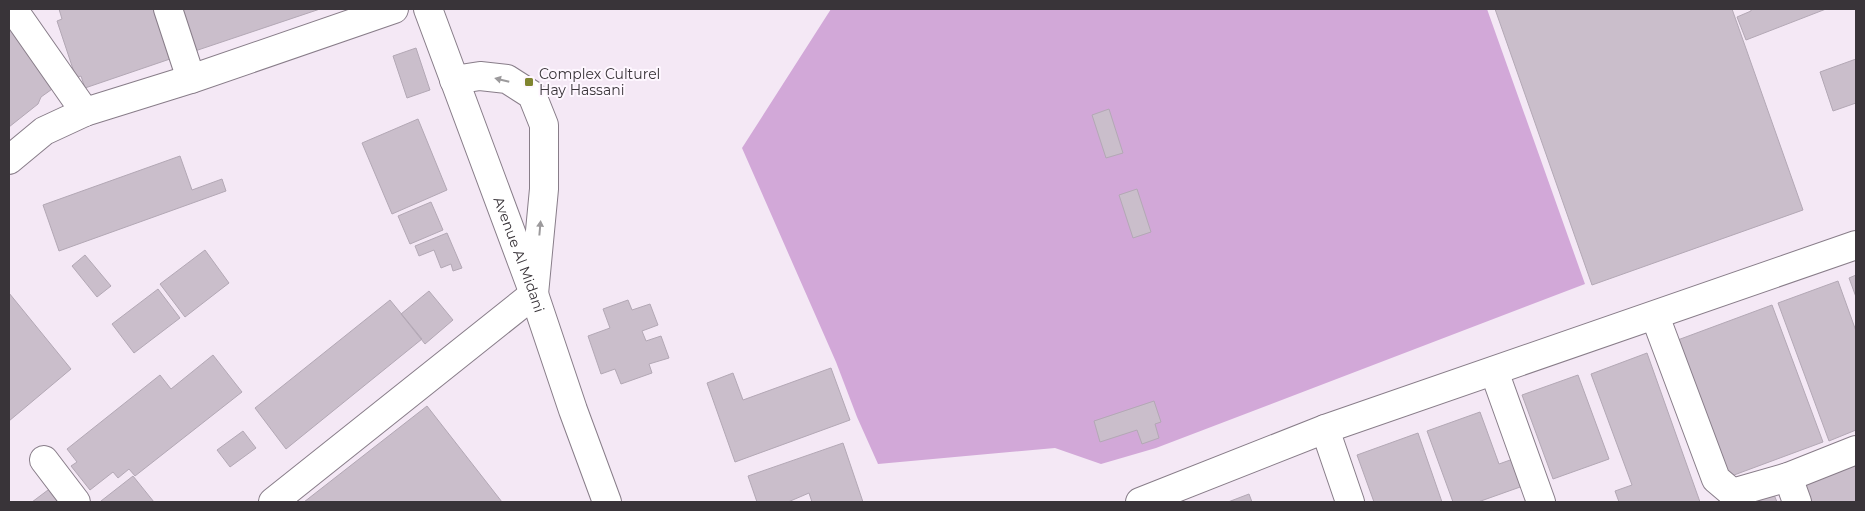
<svg xmlns="http://www.w3.org/2000/svg" width="1865" height="511" font-family="Montserrat,sans-serif">
<style>
.green{fill:#d2a8d8}
.building{fill:#cabecb;stroke:#b3a8b5}
.lines{fill:none;stroke-linecap:round;stroke-linejoin:round}
.minor-casing{stroke:#887d89;stroke-width:30}
.minor{stroke:#fff;stroke-width:28}
.oneway{fill:#9c9a9c}
.poi-dot{fill:#808530;stroke:#fef7ff;stroke-width:2}
.labels{text-anchor:middle;stroke-width:4;stroke-linejoin:round;paint-order:stroke}
.poi-label{font-size:14px;fill:#393439;stroke:#fef7ff;text-anchor:start}
.street-label{font-size:14px;fill:#393439;stroke:#fef7ff}
</style>
<rect width="100%" height="100%" fill="#f4e8f5"/>
<path class="green" d="M831 9H1487L1585 284 1156 448 1101 464 1055 448 878 464 857 417 836 362 742 148Z"/>
<path class="building" d="M59 9H153L170 59 85 88 81 76 76 78 57 21 62 19Z
M174 9H320L189 53Z
M1495 9H1732L1803 210 1592 285Z
M1751 9H1826L1746 40 1737 17 1751 11Z
M9 28 55 87 41 97 38 104 9 127Z
M416 48 430 90 407 98 393 56Z
M1856 59V103L1833 111 1820 72Z
M1109 109 1123 153 1106 158 1092 115Z
M418 119 447 190 392 214 362 143Z
M180 156 192 190 222 179 226 191 59 251 43 205Z
M1137 189 1151 232 1133 238 1119 195Z
M431 202 443 230 410 244 398 216Z
M447 233 462 268 453 271 451 264 441 268 434 250 419 256 415 246Z
M205 250 229 283 185 317 160 284Z
M85 255 111 286 97 297 72 266Z
M1856 275V297L1849 278Z
M1838 281 1856 331V430L1829 441 1778 303Z
M158 289 180 318 134 353 112 324Z
M429 291 453 320 425 344 401 314Z
M9 293 71 369 9 421Z
M390 300 422 339 286 449 255 408Z
M628 300 632 310 650 304 658 325 642 331 646 341 661 336 669 358 649 364 652 373 621 384 615 369 601 374 588 336 610 328 603 309Z
M1772 305 1823 442 1726 478 1675 341Z
M1647 353 1700 502H1619L1615 491 1632 485 1591 374Z
M213 355 242 392 135 476 129 469 118 478 113 472 90 490 71 466 77 462 67 449 160 375 171 389Z
M831 368 850 420 735 462 707 383 733 373 743 400Z
M1578 375 1609 459 1553 479 1522 395Z
M1154 401 1161 422 1155 424 1159 438 1142 444 1137 430 1100 442 1094 421Z
M427 406 502 502H304Z
M1480 412 1499 464 1513 459 1523 486 1478 502H1453L1427 431Z
M243 431 256 448 230 467 217 450Z
M1418 433 1442 502H1374L1357 455Z
M843 443 863 502H812L809 493 788 502H757L748 476Z
M1856 458V502H1812L1803 478Z
M133 476 154 502H102L101 501Z
M52 487 63 502H32Z
M1773 492 1777 502H1746Z
M1249 494 1252 502H1228Z"/>
<g class="lines">
<g class="minor-casing">
<g id="minor">
<path d="M13 9 85 112"/>
<path d="M168 9 191 79"/>
<path id="s1" d="M428 9 534 294 573 410 607 502"/>
<path d="M9 160 44 131 85 112 191 79 394 9"/>
<path d="M1655 316 1716 479 1729 490 1736 492 1788 477 1856 450"/>
<path d="M1494 371 1541 502"/>
<path d="M1325 429 1350 502"/>
<path d="M44 460 76 502"/>
<path d="M1788 477 1797 502"/>
<path d="M273 502 534 294 544 189V125L532 95 507 79 480 76 454 80"/>
<path d="M1140 502 1325 429 1856 245"/>
</g>
</g>
<use href="#minor" class="minor"/>
</g>
<defs><path id="oneway-solid" d="M-6-.8H1V-3.2L6.5 0L1 3.2V.8H-6Z" transform="scale(1.25)"/></defs>
<g class="oneway">
<use href="#oneway-solid" transform="translate(502 80) rotate(-166)"/>
<use href="#oneway-solid" transform="translate(540 228) rotate(-85)"/>
</g>
<rect class="poi-dot" x="524" y="77" width="10" height="10" rx="2.5"/>
<g class="labels">
<g class="poi-label">
<text x="539" y="79">Complex Culturel<tspan x="539" dy="16">Hay Hassani</tspan></text>
</g>
<g class="street-label">
<text dy="5" stroke="none"><textPath href="#s1" startOffset="262">Avenue Al Midani</textPath></text>
</g>
</g>
<rect width="1865" height="511" fill="none" stroke="#393439" stroke-width="20"/>
</svg>
